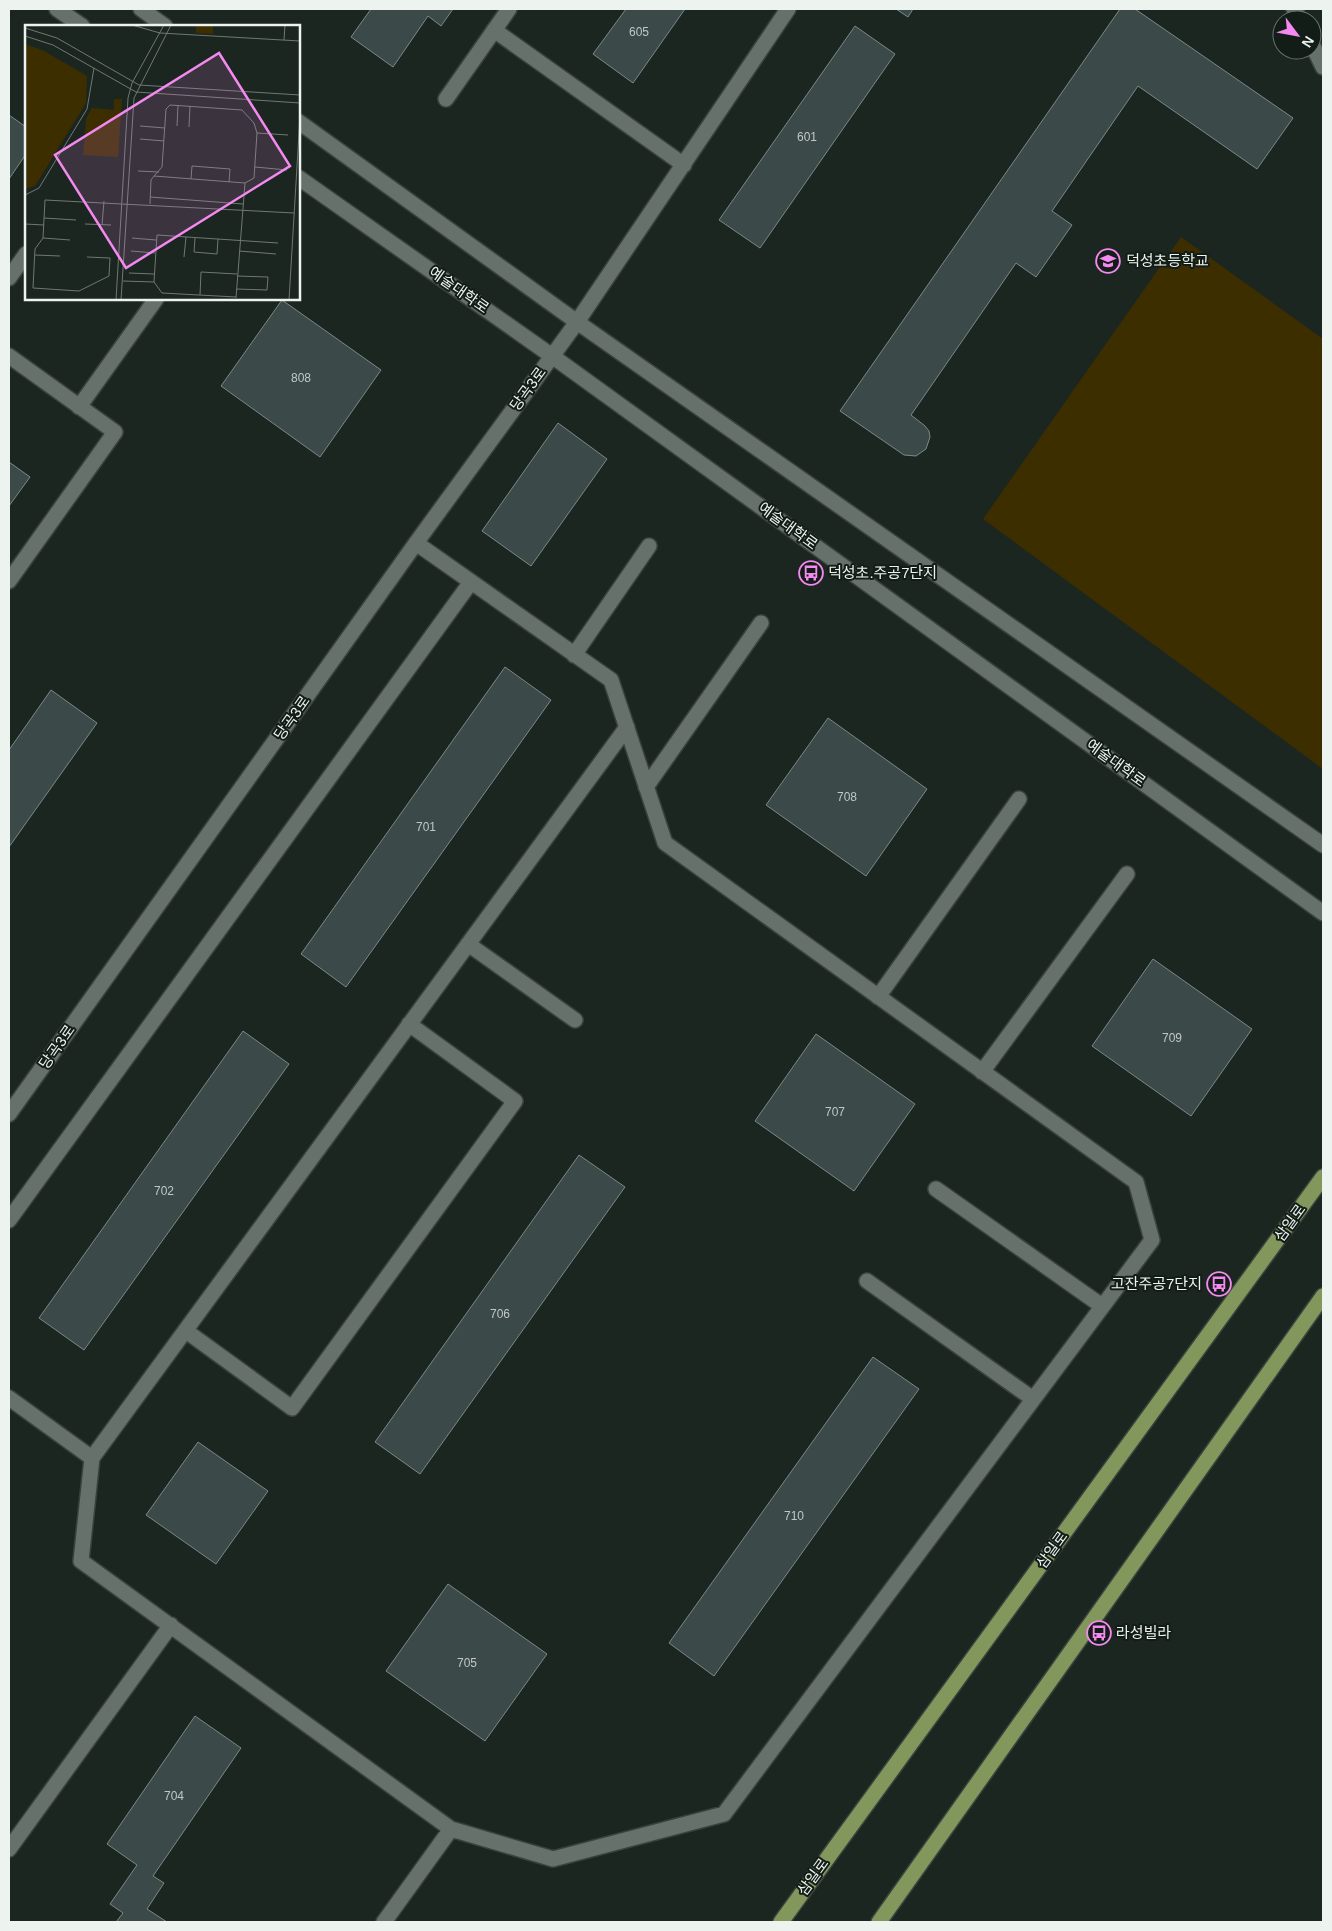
<svg xmlns="http://www.w3.org/2000/svg" width="1332" height="1931" font-family="Arial,'Noto Sans KR',sans-serif">
<style>
.green{fill:#3d2e00}
.building{fill:#3b4948;stroke:#7a8989}
.lines{fill:none;stroke-linecap:round;stroke-linejoin:round}
.minor-casing{stroke:#39413c;stroke-width:18}
.major-casing{stroke:#39413c;stroke-width:18}
.minor{stroke:#65716a;stroke-width:15}
.major{stroke:#81975c;stroke-width:15}
.labels{text-anchor:middle;stroke-width:4;stroke-linejoin:round;paint-order:stroke}
.number-label{font-size:12px;fill:#c0c8c5}
.poi-label{font-size:15px;fill:#edf3ef;stroke:#131d17;text-anchor:start}
.street-label{font-size:15px;fill:#edf3ef;stroke:#131d17}
.inset-road{fill:none;stroke:#707873;stroke-width:1}
.view{fill:#f489f0;fill-opacity:0.15;stroke:#f489f0;stroke-width:2.5}
.inset-edge{fill:none;stroke:#edf3ef;stroke-width:2.5}
</style>
<rect width="100%" height="100%" fill="#1c2620"/>
<path class="green" d="M1181 237 1323 339V769L983 519Z"/>
<path class="building" d="M371 9H453L441 26 428 16 393 67 351 37Z
M626 9H685L633 83 593 54Z
M896 9H913L908 17Z
M1120 9H1135L1293 118 1257 169 1138 86 1052 211 1072 225 1036 277 1016 263 911 415 925 426 929 431 930 437 926 449 916 456 904 455 840 411Z
M855 26 895 54 760 248 719 220Z
M9 115 26 127V154L9 179Z
M282 300 381 370 320 457 221 386Z
M558 423 607 459 531 566 482 531Z
M9 462 30 477 9 506Z
M505 667 551 700 346 987 301 954Z
M51 690 97 723 9 847V750Z
M828 718 927 789 866 876 766 805Z
M1153 959 1252 1029 1191 1116 1092 1046Z
M243 1031 289 1064 84 1350 39 1318Z
M816 1034 915 1104 854 1191 755 1121Z
M579 1155 625 1187 420 1474 375 1442Z
M873 1357 919 1389 714 1676 669 1643Z
M198 1442 268 1491 216 1564 146 1515Z
M448 1584 547 1654 485 1741 386 1671Z
M195 1716 241 1748 153 1876 164 1883 147 1909 167 1922H116L123 1913 110 1904 137 1865 107 1844Z"/>
<g class="lines">
<g class="minor-casing">
<path id="minor" d="M57 9 82 26
M141 9 165 26
M1294 9 1300 20
M494 30 684 165
M1312 44 1323 67
M446 99 509 9
M299 122 577 322 1323 845
M299 178 552 356 1323 913
M9 278 26 254
M9 356 115 432 9 581
M79 407 156 299
M416 543 611 680 665 843 1136 1182 1152 1240 724 1814 553 1859 451 1829 81 1561 92 1458 627 727
M574 655 649 546
M646 787 761 623
M468 944 575 1020
M878 997 1019 799
M982 1072 1127 874
M9 1114 416 543 577 322 788 9
M936 1189 1102 1306
M9 1220 471 582
M867 1281 1033 1399
M186 1331 292 1408 515 1101 409 1024
M9 1398 92 1458
M9 1849 171 1625
M384 1922 451 1829"/>
</g>
<g class="major-casing">
<path id="major" d="M781 1922 1323 1177
M879 1922 1323 1296"/>
</g>
<use href="#minor" class="minor"/>
<use href="#major" class="major"/>
</g>
<defs>
<g id="school-ring" transform="scale(1.25)"><circle r="9.5" fill="#131d17" stroke="#f489f0" stroke-width="1.5"/><path d="M0-5L7-2L0 1L-7-2ZM-4 1L0 2.5L4 1V4Q0 6-4 4Z" fill="#f489f0"/></g>
<g id="bus-ring" transform="scale(1.25)"><circle r="9.5" fill="#131d17" stroke="#f489f0" stroke-width="1.5"/><path d="M-5-6H5V4H4V6H2V4H-2V6H-4V4H-5ZM-3.5-4V0h7V-4ZM-3.5 1.2v1.5H-2V1.2ZM2 1.2v1.5H3.5V1.2Z" fill="#f489f0"/></g>
</defs>
<g fill-rule="evenodd">
<use href="#school-ring" x="1108" y="261"/>
<use href="#bus-ring" x="811" y="573"/>
<use href="#bus-ring" x="1219" y="1284"/>
<use href="#bus-ring" x="1099" y="1633"/>
</g>
<g class="labels">
<g class="number-label">
<text x="639" y="36">605</text>
<text x="807" y="141">601</text>
<text x="301" y="382">808</text>
<text x="847" y="801">708</text>
<text x="426" y="831">701</text>
<text x="1172" y="1042">709</text>
<text x="835" y="1116">707</text>
<text x="164" y="1195">702</text>
<text x="500" y="1318">706</text>
<text x="794" y="1520">710</text>
<text x="467" y="1667">705</text>
<text x="174" y="1800">704</text>
</g>
<g class="poi-label">
<text x="1126" y="266">덕성초등학교</text>
<text x="828" y="578">덕성초.주공7단지</text>
<text x="1202" y="1289" text-anchor="end">고잔주공7단지</text>
<text x="1116" y="1638">라성빌라</text>
</g>
<g class="street-label">
<text transform="translate(459 290) rotate(35)" y="5">예술대학로</text>
<text transform="translate(528 389) rotate(-54)" y="5">당곡3로</text>
<text transform="translate(788 526) rotate(36)" y="5">예술대학로</text>
<text transform="translate(292 718) rotate(-55)" y="5">당곡3로</text>
<text transform="translate(1116 763) rotate(36)" y="5">예술대학로</text>
<text transform="translate(57 1047) rotate(-55)" y="5">당곡3로</text>
<text transform="translate(1290 1223) rotate(-54)" y="5">삼일로</text>
<text transform="translate(1052 1550) rotate(-54)" y="5">삼일로</text>
<text transform="translate(813 1877) rotate(-54)" y="5">삼일로</text>
</g>
</g>
<g transform="translate(25 25)">
<rect width="275" height="275" fill="#1c2620"/>
<path d="M171 0H188V9L171 8ZM0 19 19 26 62 51 61 78 10 161 0 164ZM89 74H97L93 132 58 130 61 94 67 83 89 85Z" fill="#3d2e00"/>
<path class="inset-road" d="M107 0 135 8 275 16M0 3 32 13 114 60 275 70M0 11 28 20 111 67 275 78M259 15 260 0M115 101 140 103M152 101 153 80M164 102 165 81M232 108 263 110M115 114 139 116M230 142 262 145M113 146 134 147M166 154 167 141 205 144 204 157M0 170 14 163 62 84 69 43M125 172 218 179M125 179 126 155 129 151 137 142 141 84 145 80 217 85 229 98 232 108 229 153 220 158 129 151M19 193 51 195M0 199 19 200M60 199 86 200M77 200 79 176M18 213 45 215M107 213 131 215M170 213 169 227 192 229 193 214M106 226 130 228M214 226 251 229M10 230 35 231M62 232 85 233 84 251 54 266 8 263 10 224 18 213 20 175 269 188M159 232 161 212M104 248 129 249M98 256 129 257M211 264 242 265 243 252 212 251M175 270 176 247 212 249M211 272 137 268 129 257 132 210 253 218M211 273 220 158M91 275 103 73 107 58 139 0M96 275 109 73 146 0M264 275 275 91"/>
<path class="view" d="M194 28 265 141 101 243 30 130Z"/>
<rect width="275" height="275" class="inset-edge"/>
</g>
<rect width="1332" height="1931" fill="none" stroke="#edf3ef" stroke-width="20"/>
<g transform="translate(1297 35) rotate(122)"><circle r="24" fill="#131d17" stroke="#6a736d"/>
<path d="M0-4L9 19L0 12L-9 19Z" fill="#f489f0"/>
<text y="-8" font-size="14" font-weight="bold" text-anchor="middle" fill="#edf3ef">N</text>
</g>
</svg>
